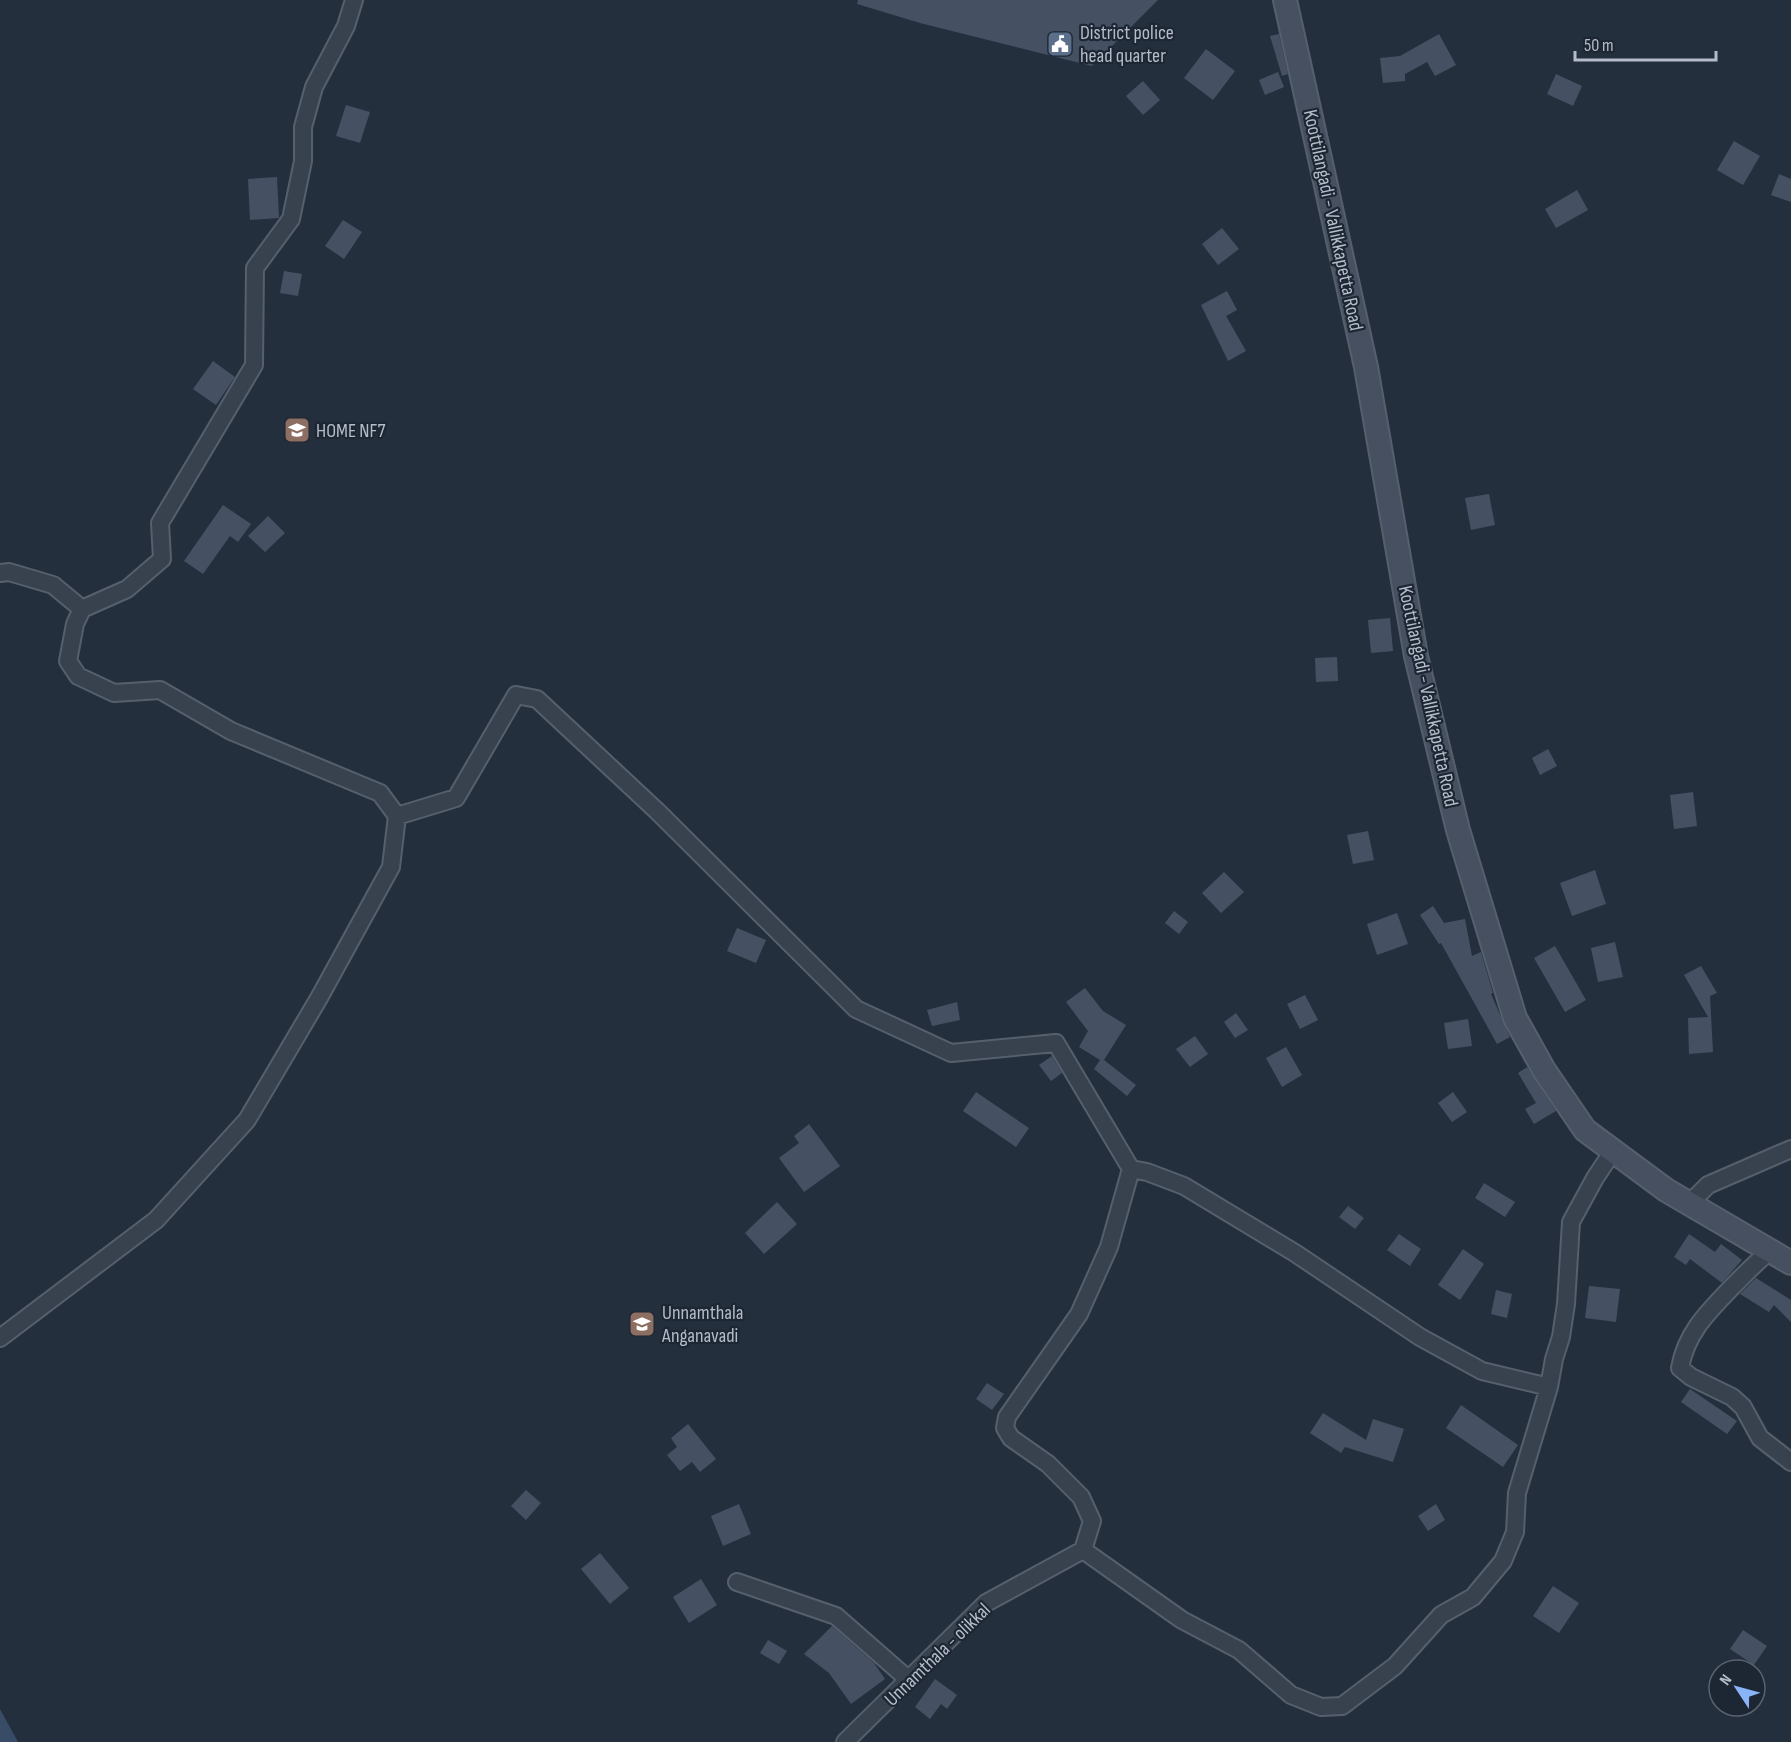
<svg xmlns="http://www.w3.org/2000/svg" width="1791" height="1742" font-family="'Sofia Sans Condensed',sans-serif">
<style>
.water{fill:#394c67}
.building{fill:#455162}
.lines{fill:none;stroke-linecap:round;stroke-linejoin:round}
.minor-casing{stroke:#565f6c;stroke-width:20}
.secondary-casing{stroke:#565f6c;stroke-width:26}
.minor{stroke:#38414e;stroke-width:16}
.secondary{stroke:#465061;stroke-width:22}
.labels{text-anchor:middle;stroke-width:4.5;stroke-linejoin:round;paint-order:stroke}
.poi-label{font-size:20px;fill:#b4bcc9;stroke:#1d2633;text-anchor:start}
.street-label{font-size:20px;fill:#b4bcc9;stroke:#1d2633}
</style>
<rect width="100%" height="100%" fill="#242f3e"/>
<path class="water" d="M0 1709 18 1742H0Z"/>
<path class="building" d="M858 0H1158L1092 66 920 23 857 4Z
M1279 34 1288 74 1282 76 1270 36Z
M1439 34 1456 65 1435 76 1427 62 1405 74V81L1383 83 1380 58 1400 56Z
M1206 49 1235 71 1213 100 1184 78Z
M1278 72 1284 87 1265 95 1259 80Z
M1556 74 1582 86 1573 106 1547 94Z
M1143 81 1160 100 1143 115 1126 96Z
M346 105 370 112 360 143 336 136Z
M1734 141 1760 156 1743 185 1717 170Z
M1779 174 1791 179V202L1771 195Z
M277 177 279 218 250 220 248 179Z
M1577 190 1588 210 1556 228 1545 209Z
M343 220 362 232 344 259 325 246Z
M1222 228 1239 249 1218 265 1202 244Z
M284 271 302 274 298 296 280 293Z
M1227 291 1237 310 1226 316 1246 351 1228 361 1201 305Z
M213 361 235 377 216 405 193 389Z
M1489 494 1495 525 1471 530 1465 498Z
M223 505 251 524 238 542 230 536 203 574 184 561Z
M268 516 285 533 265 552 248 536Z
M1390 618 1393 651 1371 653 1368 620Z
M1337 657 1338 681 1316 682 1315 658Z
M1548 749 1557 766 1540 775 1532 758Z
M1693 792 1697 826 1674 829 1670 795Z
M1368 831 1374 860 1353 864 1347 835Z
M1595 870 1606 904 1572 916 1560 883Z
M1224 872 1244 892 1221 913 1202 893Z
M1433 906 1444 923 1465 919 1472 956 1481 952 1493 993 1491 994 1510 1037 1497 1044 1441 943 1439 944 1420 915Z
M1174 911 1188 922 1179 934 1165 923Z
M1397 913 1408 944 1377 955 1367 924Z
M737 928 766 940 756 963 727 951Z
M1615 942 1623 977 1598 982 1591 948Z
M1555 946 1586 1000 1565 1012 1534 958Z
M1701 966 1717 993 1710 996 1713 1052 1689 1054 1688 1018 1708 1017 1684 975Z
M1085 988 1103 1011 1126 1025 1104 1060 1136 1085 1127 1096 1094 1069 1100 1060 1079 1047 1088 1031 1066 1002Z
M1305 995 1318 1020 1300 1029 1287 1004Z
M957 1002 960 1020 932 1026 927 1010Z
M1236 1013 1248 1030 1235 1038 1224 1022Z
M1468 1019 1472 1046 1448 1049 1444 1023Z
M1195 1036 1208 1054 1190 1067 1176 1049Z
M1286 1047 1302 1075 1282 1087 1266 1058Z
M1052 1056 1062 1073 1051 1081 1039 1065Z
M1527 1067 1556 1111 1534 1124 1525 1109 1536 1103 1518 1073Z
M976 1092 1029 1128 1016 1147 963 1111Z
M1453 1092 1467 1112 1452 1122 1438 1103Z
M809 1124 840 1166 804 1192 779 1158 799 1143 794 1136Z
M1484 1183 1515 1202 1505 1217 1475 1198Z
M777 1202 797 1224 764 1254 745 1233Z
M1348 1206 1364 1218 1355 1229 1339 1217Z
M1399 1234 1421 1249 1410 1266 1387 1250Z
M1689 1234 1715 1252 1721 1244 1742 1260 1722 1283 1690 1259 1686 1265 1674 1257Z
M1463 1249 1484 1264 1460 1300 1438 1285Z
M1756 1278 1791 1300V1322L1774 1305 1769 1312 1740 1294Z
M1589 1286 1620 1289 1616 1322 1585 1318Z
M1496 1290 1512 1294 1507 1318 1491 1314Z
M987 1383 1004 1394 992 1410 976 1399Z
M1690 1389 1737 1421 1727 1434 1681 1402Z
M1461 1405 1518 1445 1503 1467 1446 1428Z
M1323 1413 1366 1440 1373 1419 1404 1429 1393 1462 1345 1447 1341 1453 1310 1433Z
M688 1424 716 1459 700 1472 692 1462 680 1471 667 1455 677 1447 671 1438Z
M526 1490 541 1503 526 1520 511 1506Z
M739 1504 751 1534 723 1546 711 1516Z
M1436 1504 1445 1520 1428 1531 1418 1516Z
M600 1553 629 1588 610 1604 581 1569Z
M701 1579 717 1605 689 1623 673 1597Z
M1553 1586 1579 1603 1559 1633 1533 1616Z
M832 1626 874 1663 885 1679 851 1704 829 1673 804 1654Z
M1743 1630 1767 1646 1754 1665 1730 1649Z
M768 1640 787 1651 779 1664 760 1653Z
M935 1679 957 1695 947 1709 941 1704 930 1719 915 1707Z"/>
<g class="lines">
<g class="minor-casing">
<path id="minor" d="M0 573 9 572 53 585 82 609 127 589 162 559 160 523 254 365 255 268 291 219 303 161V127L314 87 346 26 354 0
M397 816 456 798 516 695 537 699 657 811 856 1009 951 1053 1056 1043 1131 1169 1147 1172 1184 1186 1295 1253 1420 1337 1482 1371 1549 1387
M1689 1204 1708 1185 1791 1149
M1769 1252C1755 1263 1744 1275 1732 1287 1708 1312 1686 1333 1680 1368L1691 1377 1732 1397 1743 1407 1760 1438 1791 1462
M0 1338 156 1220 247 1120 319 998 391 867 397 816 380 793 231 731 160 690 114 693 78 676 68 661 75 624 82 609
M1083 1550 1182 1620 1239 1650 1291 1695 1321 1707 1342 1706 1395 1666 1441 1615 1473 1597 1503 1561 1515 1532 1517 1493 1549 1387 1554 1359 1561 1337 1566 1304 1571 1222 1595 1178 1613 1151
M737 1582 836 1616 909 1680
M845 1742 986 1603 1083 1550 1092 1521 1081 1497 1048 1464 1011 1438 1005 1428 1007 1417 1079 1314 1109 1247 1131 1169"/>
</g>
<g class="secondary-casing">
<path id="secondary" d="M1285 0 1366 367 1416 656 1458 830 1515 1018 1544 1070 1585 1130 1666 1190 1791 1263"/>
</g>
<use href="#minor" class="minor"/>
<use href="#secondary" class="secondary"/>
</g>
<defs>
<g id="civic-square" transform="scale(1.35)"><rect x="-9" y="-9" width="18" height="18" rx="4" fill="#5c6f8a" stroke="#1d2633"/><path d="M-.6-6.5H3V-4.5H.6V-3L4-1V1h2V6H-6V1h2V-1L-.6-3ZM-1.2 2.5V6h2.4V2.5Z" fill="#fff"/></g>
<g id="school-square" transform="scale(1.35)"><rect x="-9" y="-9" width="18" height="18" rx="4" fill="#8d6e63" stroke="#1d2633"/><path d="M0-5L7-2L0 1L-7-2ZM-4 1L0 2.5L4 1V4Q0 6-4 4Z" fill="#fff"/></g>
</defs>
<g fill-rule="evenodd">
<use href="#civic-square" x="1060" y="44"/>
<use href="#school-square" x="297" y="430"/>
<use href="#school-square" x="642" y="1324"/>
</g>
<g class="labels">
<g class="poi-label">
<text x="1080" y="39">District police<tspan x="1080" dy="23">head quarter</tspan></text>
<text x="316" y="437">HOME NF7</text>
<text x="662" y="1319">Unnamthala<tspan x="662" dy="23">Anganavadi</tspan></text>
</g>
<g class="street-label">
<text transform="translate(1334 220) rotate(78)" y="7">Koottilangadi - Vallikkapetta Road</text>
<text transform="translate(1429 696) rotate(78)" y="7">Koottilangadi - Vallikkapetta Road</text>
<text transform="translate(937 1654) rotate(-44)" y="7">Unnamthala - olikkal</text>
</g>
</g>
<g transform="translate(1737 1688) rotate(306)"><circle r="28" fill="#1d2633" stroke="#59626f" stroke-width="1.5"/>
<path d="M0-4.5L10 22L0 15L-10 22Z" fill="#8ab4f8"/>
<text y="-9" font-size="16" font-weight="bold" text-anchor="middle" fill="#b4bcc9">N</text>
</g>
<path d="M1575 51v9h141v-9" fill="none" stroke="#b4bcc9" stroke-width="3"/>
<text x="1584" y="51" font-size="18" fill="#b4bcc9" stroke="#1d2633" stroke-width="4.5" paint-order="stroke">50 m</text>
</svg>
